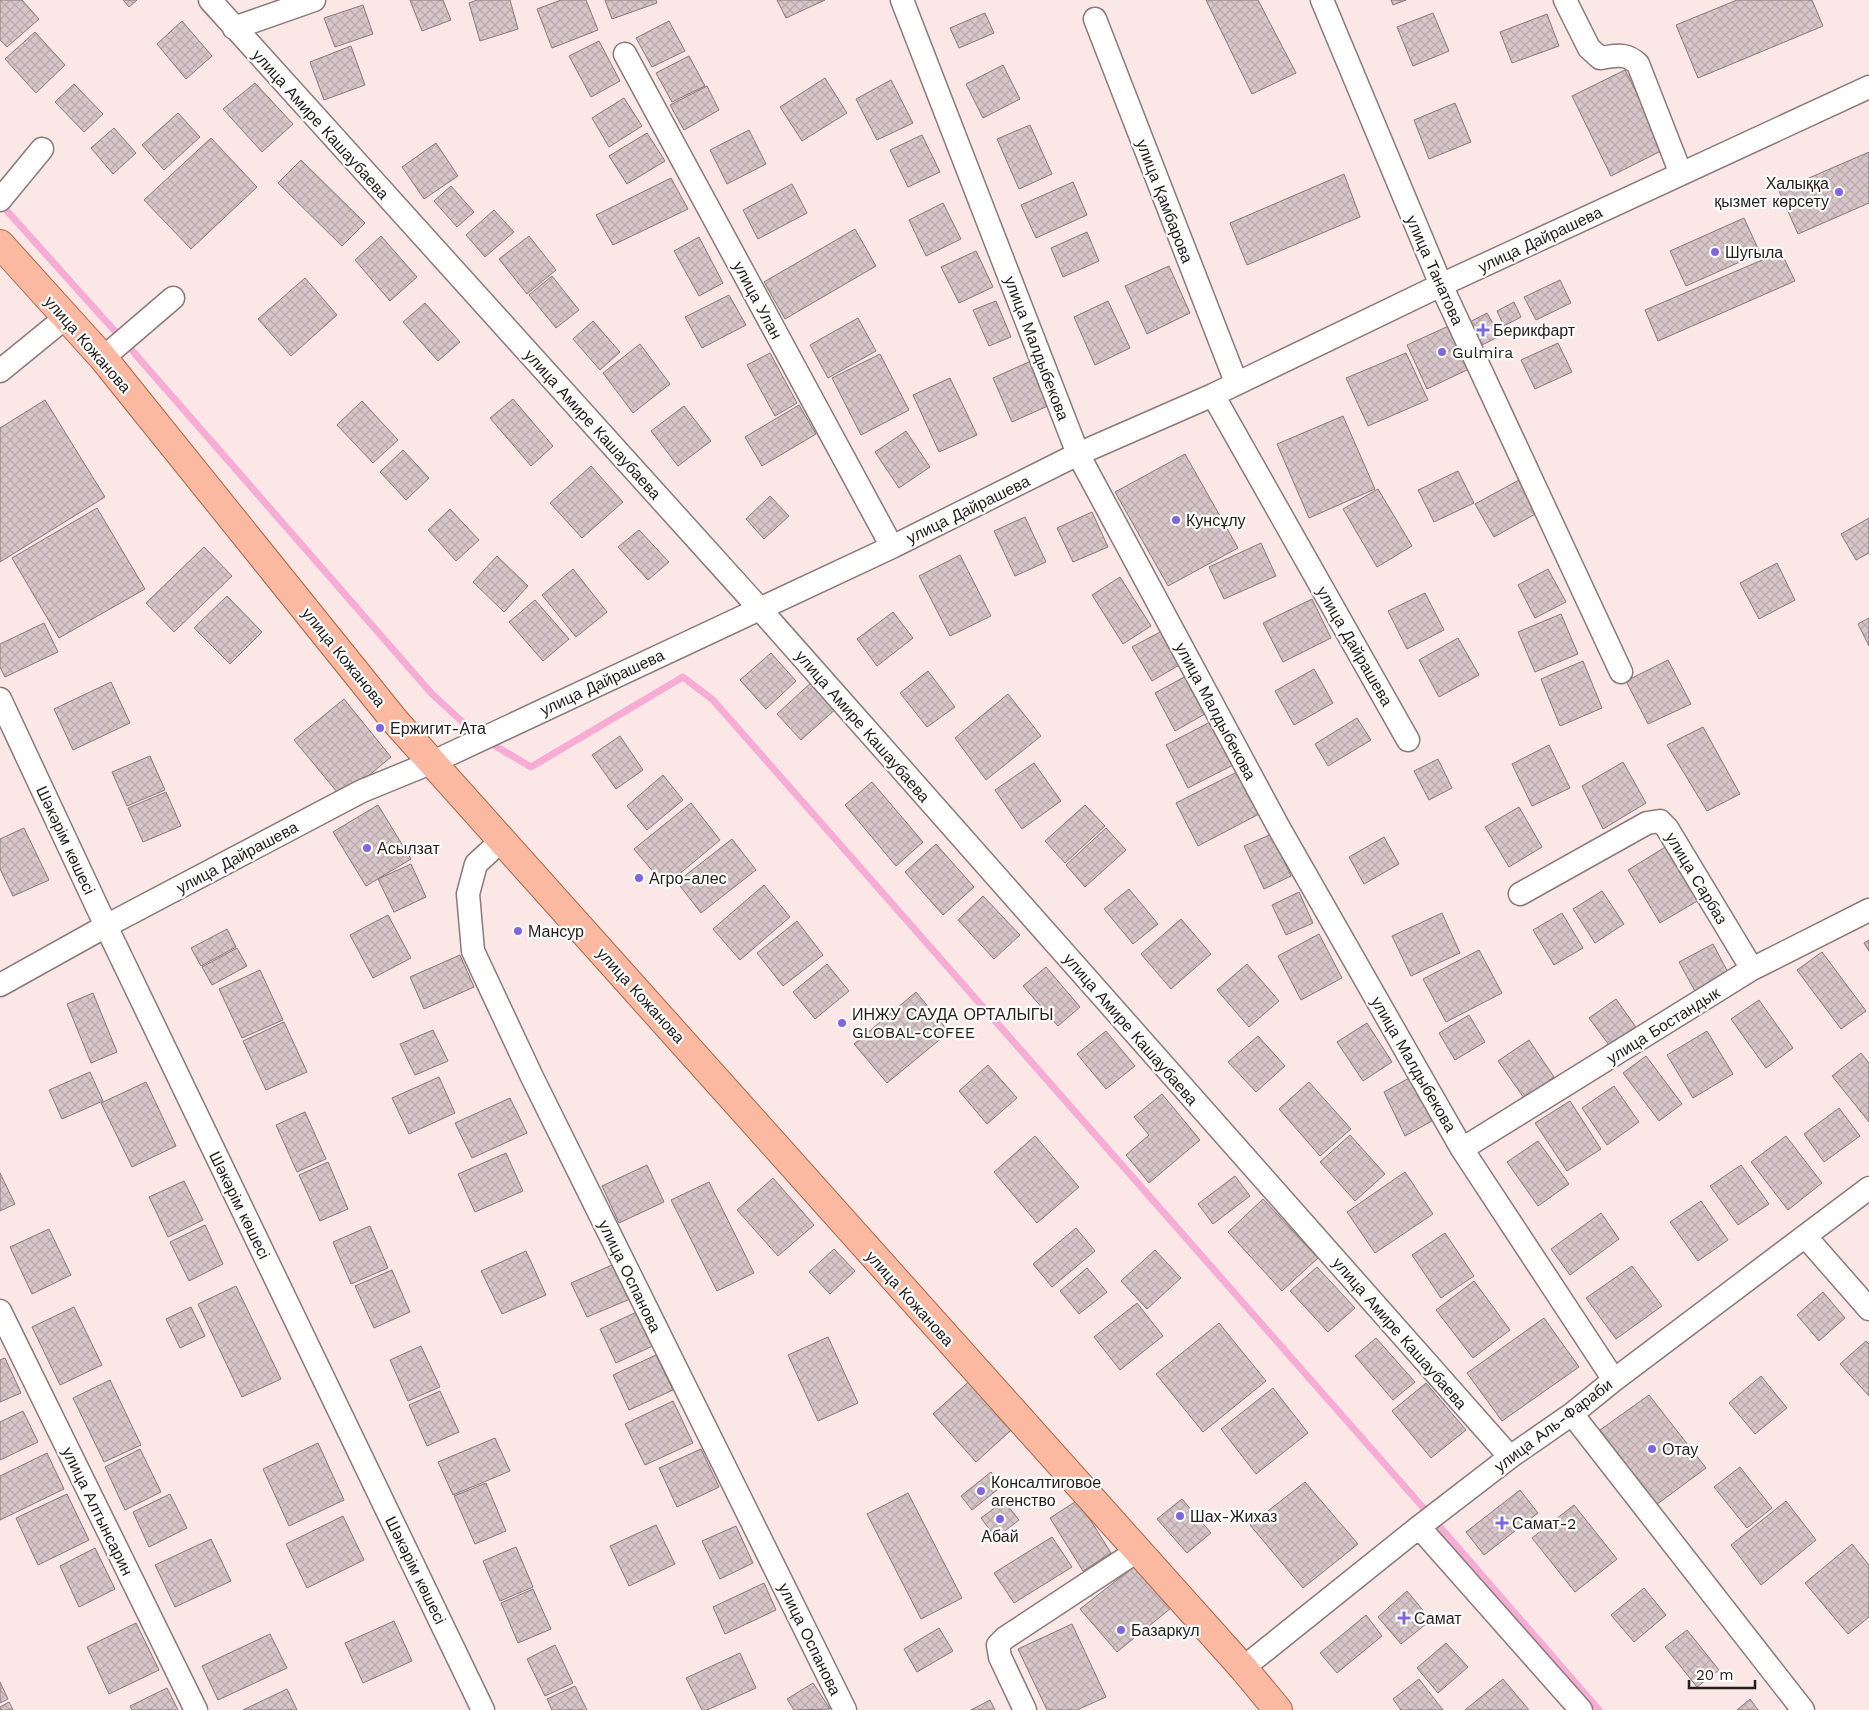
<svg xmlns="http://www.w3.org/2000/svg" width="1869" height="1710" font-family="'Work Sans',sans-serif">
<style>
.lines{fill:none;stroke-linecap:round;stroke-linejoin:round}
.stream{stroke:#f6acd5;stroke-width:7}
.building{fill:url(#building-cross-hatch);stroke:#89787b}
.minor-casing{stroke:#8b7a79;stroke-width:25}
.major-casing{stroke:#ac6448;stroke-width:30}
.minor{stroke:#fff;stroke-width:22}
.major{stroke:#fab9a0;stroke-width:28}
.poi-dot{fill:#7f66e1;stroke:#fff;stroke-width:2}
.labels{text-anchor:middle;stroke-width:4.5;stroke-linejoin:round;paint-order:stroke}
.street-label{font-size:16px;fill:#231d1c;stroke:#fff}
.poi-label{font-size:16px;fill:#231d1c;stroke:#fff;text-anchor:start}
</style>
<defs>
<pattern id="building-cross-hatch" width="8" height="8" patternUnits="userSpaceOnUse" patternTransform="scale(1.25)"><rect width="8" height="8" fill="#d7c5c8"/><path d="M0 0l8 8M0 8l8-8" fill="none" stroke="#b8a9ab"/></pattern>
</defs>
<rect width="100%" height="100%" fill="#fbe8e6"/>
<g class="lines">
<path class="stream" d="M0 203 138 357
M136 355 432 694 478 736
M487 741 531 767 683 677 713 700 1427 1512 1599 1710"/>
</g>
<path class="building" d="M0 0H22L39 19 7 47 0 40Z
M123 0H137L129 7Z
M410 0H443L451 20 422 31Z
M477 0H510L518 29 480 41 469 3Z
M561 0H586L598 30 552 48 537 9Z
M605 0H656L657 3 612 19Z
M777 0H825L786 18Z
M1206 0H1258L1296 73 1252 94Z
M1391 0H1406L1393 5Z
M1737 0H1812L1823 26 1698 78 1676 25Z
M363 5 373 34 335 47 324 18Z
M985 13 994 33 959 48 950 28Z
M1433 13 1449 51 1413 66 1397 27Z
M1547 14 1559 46 1512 63 1500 32Z
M182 21 212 56 186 79 157 44Z
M669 21 685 51 652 67 636 38Z
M35 32 65 65 36 93 5 59Z
M599 41 620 81 591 97 569 56Z
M351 46 365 85 324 100 310 62Z
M689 56 705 86 672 102 656 73Z
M1003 65 1020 99 983 118 966 84Z
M1625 70 1665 149 1611 176 1572 96Z
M825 78 847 113 802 141 780 107Z
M891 80 913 123 877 140 856 99Z
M255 83 293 124 262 152 223 109Z
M74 84 103 114 84 132 55 102Z
M707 86 719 110 684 130 670 105Z
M624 98 642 126 609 147 592 118Z
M1455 103 1471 142 1429 159 1414 120Z
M178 113 200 137 164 170 142 145Z
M1030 125 1052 174 1019 189 997 139Z
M114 128 136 153 113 174 91 148Z
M749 130 766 164 727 184 710 150Z
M647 133 665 161 627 184 609 156Z
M922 135 940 172 908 187 890 150Z
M211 138 257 187 191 249 144 200Z
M436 143 458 176 424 199 402 167Z
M1869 152V203L1798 234 1779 191Z
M301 160 365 223 342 246 278 183Z
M1344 174 1360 217 1247 265 1230 223Z
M671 178 688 209 613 245 596 215Z
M1073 182 1087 215 1036 238 1021 205Z
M792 184 807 213 758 239 743 210Z
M451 186 474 212 457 227 434 201Z
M943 203 961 239 926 256 909 220Z
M494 210 514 232 485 257 466 235Z
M1744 218 1760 253 1686 286 1670 251Z
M855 229 876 266 785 319 764 282Z
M1087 232 1099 261 1063 277 1051 248Z
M381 236 417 277 390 301 355 260Z
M529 236 556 270 527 294 499 259Z
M699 237 723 283 699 296 674 251Z
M976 251 993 287 959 303 941 267Z
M1781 252 1795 281 1658 341 1645 310Z
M1169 266 1190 313 1147 334 1125 286Z
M552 276 579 310 556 328 529 295Z
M305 278 337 315 291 356 258 319Z
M1560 280 1571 303 1536 320 1524 297Z
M729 295 746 325 702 348 685 317Z
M996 301 1011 337 989 346 973 310Z
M1108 301 1130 348 1095 365 1074 317Z
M1514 302 1521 317 1504 326 1497 311Z
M425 303 460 342 438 361 403 322Z
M1487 313 1500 336 1478 347 1466 324Z
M858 318 876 351 828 378 810 345Z
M593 321 620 352 600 370 573 339Z
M1453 324 1473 367 1427 389 1407 345Z
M1558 343 1572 372 1535 389 1521 360Z
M640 344 670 384 633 413 603 373Z
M770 353 797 403 775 416 747 365Z
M1406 353 1428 400 1368 426 1346 378Z
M880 354 909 410 861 435 832 378Z
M1031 361 1050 405 1012 422 993 378Z
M950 378 977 435 939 452 913 395Z
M513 399 553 446 531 466 490 418Z
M45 400 105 497 0 562V428Z
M362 401 398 440 373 463 337 425Z
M799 405 816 434 762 466 745 437Z
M684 406 711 441 678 466 651 431Z
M1343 416 1375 489 1309 518 1277 444Z
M906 431 930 467 899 488 875 452Z
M403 450 429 478 406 500 380 472Z
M1185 454 1238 548 1168 586 1115 492Z
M591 466 623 502 582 538 550 503Z
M1458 471 1474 503 1434 522 1418 490Z
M1519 480 1537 513 1494 537 1475 504Z
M1378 489 1412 546 1377 567 1343 509Z
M770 496 789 516 764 539 746 519Z
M97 508 145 589 59 638 12 558Z
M450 509 479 540 456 561 428 530Z
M1092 512 1108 547 1073 562 1057 528Z
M1025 517 1046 562 1015 576 994 531Z
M1869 518V553L1856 560 1841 534Z
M639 530 669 562 648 580 618 547Z
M1261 543 1276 576 1224 599 1209 567Z
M204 547 232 576 174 632 146 603Z
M960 555 991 616 950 636 919 576Z
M497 556 528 586 504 612 473 582Z
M1777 563 1795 600 1759 619 1740 583Z
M573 569 607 612 576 637 542 595Z
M1548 569 1566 602 1535 618 1518 585Z
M1120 577 1151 626 1123 644 1092 595Z
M1425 593 1444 630 1407 649 1388 611Z
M227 596 262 632 230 664 194 628Z
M1312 599 1331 638 1283 662 1263 623Z
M535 600 569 639 543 661 509 622Z
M893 612 913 638 877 666 857 639Z
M1561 614 1578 654 1535 672 1518 632Z
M1869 618V646L1858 624Z
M44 623 58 652 5 677 0 667V644Z
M1162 631 1181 664 1152 681 1132 647Z
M1458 638 1479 675 1439 697 1419 660Z
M771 653 796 681 766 709 740 680Z
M1668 660 1691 704 1648 724 1626 681Z
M1583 661 1602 708 1560 726 1541 679Z
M1314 669 1333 703 1294 725 1275 691Z
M1197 670 1217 707 1175 731 1155 693Z
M928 671 955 707 927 727 900 693Z
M814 680 838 707 801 740 777 714Z
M111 682 130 723 73 750 54 709Z
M1008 694 1041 736 986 780 955 738Z
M344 699 391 757 342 798 294 740Z
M1357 718 1371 740 1328 766 1315 744Z
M1214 720 1237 763 1188 788 1166 745Z
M1703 727 1740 794 1707 811 1667 745Z
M620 736 643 770 616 789 592 755Z
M1549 745 1570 788 1532 806 1512 764Z
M150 756 165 790 127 806 112 772Z
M1438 759 1452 788 1429 800 1414 771Z
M1623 762 1646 803 1603 829 1582 786Z
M1034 763 1061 801 1022 829 995 790Z
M1237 772 1259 814 1198 846 1176 803Z
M663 775 683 800 647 830 627 806Z
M872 782 923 842 896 866 845 805Z
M166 792 181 826 143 842 128 808Z
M691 803 720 840 665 886 634 849Z
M378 805 411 859 366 886 333 832Z
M1085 805 1105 826 1065 863 1045 841Z
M1519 807 1542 847 1509 867 1485 827Z
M24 828 49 880 13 896 0 869V839Z
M1106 828 1126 850 1085 887 1066 865Z
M1272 834 1291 876 1264 889 1244 846Z
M1384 837 1399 864 1364 884 1349 857Z
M732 839 756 870 701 913 677 882Z
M936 844 974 887 943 915 905 872Z
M1667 846 1699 900 1660 923 1628 870Z
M411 864 426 897 394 912 378 879Z
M764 885 790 917 740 960 713 929Z
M1129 889 1158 924 1133 944 1104 909Z
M1602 891 1624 924 1595 943 1573 909Z
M1299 892 1313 923 1286 935 1272 905Z
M983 896 1020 935 994 959 958 920Z
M1442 913 1460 953 1411 976 1392 936Z
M1562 913 1583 948 1554 965 1533 930Z
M388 915 411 958 373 978 350 935Z
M1181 919 1211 954 1171 989 1141 954Z
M797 921 823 955 783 986 757 953Z
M227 929 236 947 201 966 191 948Z
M1319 934 1342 978 1301 1000 1278 956Z
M1869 940V951L1864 943Z
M1713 944 1731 978 1697 995 1679 962Z
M237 948 247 966 212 985 202 967Z
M1479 950 1502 993 1446 1022 1423 979Z
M1822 952 1866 1011 1841 1029 1797 970Z
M460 955 474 987 424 1009 410 977Z
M827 964 849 991 815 1019 793 992Z
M1247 964 1279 1001 1249 1027 1217 990Z
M1046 967 1080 1007 1058 1026 1023 986Z
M260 970 283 1020 242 1038 219 989Z
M916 992 949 1032 887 1083 854 1044Z
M93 993 117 1052 91 1063 67 1004Z
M1616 999 1638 1030 1612 1049 1589 1018Z
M1759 1000 1793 1048 1766 1068 1731 1019Z
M1469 1015 1485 1042 1455 1060 1439 1033Z
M284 1022 307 1072 266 1090 243 1041Z
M1367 1023 1392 1062 1363 1081 1337 1042Z
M433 1030 448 1061 415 1075 400 1044Z
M1106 1031 1135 1066 1106 1089 1077 1054Z
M1707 1031 1733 1074 1693 1098 1667 1055Z
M1258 1036 1285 1066 1256 1092 1228 1062Z
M1529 1040 1554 1077 1524 1098 1498 1061Z
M1861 1053 1869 1063V1122L1832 1076Z
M1646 1056 1682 1104 1659 1121 1623 1073Z
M988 1065 1017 1098 987 1124 959 1091Z
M90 1072 103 1101 62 1119 49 1090Z
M439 1077 455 1113 409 1134 392 1098Z
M1411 1077 1432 1121 1405 1136 1384 1092Z
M146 1082 176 1146 132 1167 101 1103Z
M1309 1082 1351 1129 1320 1156 1279 1109Z
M1614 1086 1639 1122 1607 1145 1582 1108Z
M1162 1094 1200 1140 1149 1183 1126 1155 1149 1135 1134 1117Z
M510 1098 527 1133 472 1158 455 1123Z
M1570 1101 1601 1149 1567 1171 1535 1123Z
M1839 1108 1860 1136 1824 1162 1804 1134Z
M305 1112 326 1159 297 1172 276 1125Z
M1350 1135 1385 1174 1355 1201 1320 1162Z
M1035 1136 1079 1187 1037 1223 994 1172Z
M1786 1136 1822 1183 1788 1210 1751 1162Z
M1538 1141 1569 1184 1538 1206 1507 1162Z
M506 1153 523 1191 475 1212 458 1174Z
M328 1162 348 1209 320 1221 299 1175Z
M647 1165 664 1202 619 1223 602 1186Z
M1741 1165 1769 1204 1738 1225 1710 1186Z
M1405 1172 1433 1214 1375 1253 1347 1212Z
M0 1173 15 1204 0 1211Z
M1235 1176 1250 1196 1213 1224 1198 1204Z
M773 1178 814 1225 778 1256 737 1210Z
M184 1181 203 1220 168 1237 149 1197Z
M709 1182 754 1273 717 1291 671 1200Z
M1263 1199 1318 1258 1282 1291 1228 1232Z
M1701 1201 1728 1240 1698 1261 1670 1222Z
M1601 1213 1619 1239 1570 1275 1551 1249Z
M205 1225 223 1264 189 1281 170 1242Z
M370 1226 388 1268 351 1284 333 1242Z
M1076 1228 1095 1251 1052 1287 1033 1264Z
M49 1229 71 1275 32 1294 10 1247Z
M1445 1233 1474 1276 1441 1298 1412 1255Z
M834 1249 855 1271 830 1294 809 1272Z
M1155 1250 1181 1278 1147 1309 1121 1281Z
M526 1251 546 1295 502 1314 481 1271Z
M619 1262 635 1297 587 1317 571 1283Z
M1632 1266 1662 1306 1616 1339 1586 1298Z
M1317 1267 1355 1308 1328 1332 1290 1291Z
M1087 1268 1107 1292 1079 1314 1060 1291Z
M392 1270 410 1312 374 1328 355 1286Z
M1474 1281 1510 1330 1473 1358 1436 1310Z
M236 1286 281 1379 242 1397 198 1304Z
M1823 1292 1845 1318 1819 1341 1797 1315Z
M1137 1303 1163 1336 1120 1370 1094 1337Z
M74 1307 102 1365 60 1385 32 1327Z
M191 1307 205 1336 180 1348 166 1319Z
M641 1310 657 1344 616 1363 600 1329Z
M1544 1318 1579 1367 1502 1421 1467 1373Z
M1219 1323 1266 1381 1203 1432 1156 1374Z
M828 1337 858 1403 818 1421 788 1355Z
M1376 1338 1415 1382 1393 1400 1355 1356Z
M1866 1341 1869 1344V1396L1840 1364Z
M421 1346 440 1387 408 1401 390 1360Z
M656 1355 673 1390 629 1410 613 1375Z
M5 1358 21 1393 0 1402V1360Z
M976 1375 1019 1423 976 1462 933 1414Z
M1761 1376 1787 1408 1755 1434 1729 1403Z
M110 1380 141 1445 104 1462 73 1398Z
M1426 1383 1466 1430 1431 1458 1392 1411Z
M1273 1388 1308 1433 1256 1474 1221 1429Z
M440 1391 459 1432 427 1446 409 1405Z
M1649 1395 1706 1468 1656 1505 1600 1430Z
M673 1401 693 1443 645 1465 625 1424Z
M23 1411 38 1442 0 1460V1422Z
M495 1438 510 1471 453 1495 438 1462Z
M318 1443 344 1500 289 1526 263 1469Z
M140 1449 161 1492 125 1510 105 1467Z
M701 1449 719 1487 677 1507 659 1468Z
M47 1453 64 1489 0 1520V1476Z
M1740 1467 1772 1508 1747 1528 1714 1487Z
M991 1472 1002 1486 972 1510 961 1496Z
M1305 1482 1358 1544 1303 1588 1250 1525Z
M486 1483 506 1531 475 1544 454 1496Z
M1520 1490 1538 1513 1484 1555 1466 1532Z
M908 1493 962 1598 921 1619 867 1514Z
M67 1494 89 1540 38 1565 16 1518Z
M170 1494 187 1528 149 1547 133 1512Z
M1182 1499 1211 1533 1187 1553 1157 1519Z
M1078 1500 1111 1553 1083 1571 1050 1518Z
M1004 1501 1019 1520 996 1538 981 1518Z
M1786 1501 1816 1540 1761 1585 1731 1545Z
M1574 1505 1617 1559 1575 1592 1532 1538Z
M343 1516 364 1560 307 1588 286 1544Z
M656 1525 675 1564 629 1586 610 1546Z
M736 1526 753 1563 720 1579 702 1541Z
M1052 1537 1072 1567 1014 1603 994 1573Z
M211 1539 231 1581 175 1607 155 1565Z
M1852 1544 1869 1565V1617L1848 1634 1805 1583Z
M516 1547 533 1587 500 1601 483 1561Z
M95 1548 115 1589 79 1607 60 1566Z
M1135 1566 1171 1608 1117 1652 1080 1609Z
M764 1583 776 1610 725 1634 713 1607Z
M1644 1588 1666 1615 1634 1642 1611 1615Z
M533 1589 551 1629 518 1643 501 1603Z
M1407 1591 1431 1620 1401 1644 1378 1617Z
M1366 1615 1382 1636 1337 1673 1320 1653Z
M394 1621 412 1661 363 1683 345 1643Z
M136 1623 159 1670 109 1694 87 1647Z
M1072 1624 1106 1697 1077 1710H1047L1018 1649Z
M939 1628 953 1651 917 1672 904 1649Z
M1687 1630 1719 1670 1697 1687 1665 1647Z
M270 1634 287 1668 218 1700 202 1666Z
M1446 1643 1468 1667 1438 1693 1417 1668Z
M555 1645 573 1683 545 1696 527 1659Z
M740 1653 756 1688 707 1710H702L686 1678Z
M1419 1679 1443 1710H1401L1393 1699Z
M1503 1679 1529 1710H1465Z
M0 1682 8 1699 0 1703Z
M813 1683 830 1709 794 1710 787 1699Z
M575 1686 587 1710H552L547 1699Z
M167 1688 178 1710H132L130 1706Z
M287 1689 297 1710H243Z
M1750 1699 1758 1710H1737Z
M990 1700 995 1710H971Z
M9 1702 13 1710H0V1707Z"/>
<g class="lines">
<g class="minor-casing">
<path id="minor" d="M210 0 759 608 1510 1457
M902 0 1078 454 1279 828 1462 1149 1614 1380
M1322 0 1441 285 1621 672
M1565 0 1589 48 1600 58C1616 56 1625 52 1638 64L1681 174
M1095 19 1236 382
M234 28 314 0
M625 54 892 547
M0 200 42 149
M103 358 173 298
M0 371 65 318
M1213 395 1408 740
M0 699 106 926 483 1710
M502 840 476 864 468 894 473 951 532 1077 845 1710
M1520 894 1647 823 1660 821 1667 828 1752 969
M0 985 106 926 362 791 433 762 892 547 1078 454 1213 395 1441 285 1869 87
M1462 1149 1752 969 1869 910
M1805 1236 1869 1309
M0 1311 196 1710
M1572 1414 1803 1710
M1419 1527 1581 1710
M1243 1668 1419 1527 1510 1457 1572 1414 1614 1380 1869 1188
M1025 1710 1000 1657 998 1645 1005 1638 1137 1551"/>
</g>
<g class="major-casing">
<path id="major" d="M0 244 103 358 395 721 1243 1668 1278 1710"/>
</g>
<use href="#minor" class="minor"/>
<use href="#major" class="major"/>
</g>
<g class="poi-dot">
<circle cx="1839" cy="192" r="5"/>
<circle cx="1715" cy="252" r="5"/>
<path d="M1480.5 322.5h5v5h5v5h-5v5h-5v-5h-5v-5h5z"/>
<circle cx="1442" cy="352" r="5"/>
<circle cx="1176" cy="520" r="5"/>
<circle cx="380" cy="728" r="5"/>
<circle cx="367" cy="848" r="5"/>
<circle cx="639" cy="878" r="5"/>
<circle cx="518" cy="931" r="5"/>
<circle cx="842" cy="1023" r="5"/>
<circle cx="1652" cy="1449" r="5"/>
<circle cx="981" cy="1491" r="5"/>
<circle cx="1180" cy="1516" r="5"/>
<circle cx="1000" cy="1519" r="5"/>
<path d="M1499.5 1515.5h5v5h5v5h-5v5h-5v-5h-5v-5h5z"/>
<path d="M1401.5 1610.5h5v5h5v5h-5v5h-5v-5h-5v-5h5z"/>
<circle cx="1121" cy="1630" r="5"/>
</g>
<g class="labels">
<g class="street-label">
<text transform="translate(321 124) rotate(48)" y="6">улица Амире Кашаубаева</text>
<text transform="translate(1165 201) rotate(69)" y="6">улица Қамбарова</text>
<text transform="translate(1540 239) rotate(-25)" y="6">улица Дайрашева</text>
<text transform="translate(1435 270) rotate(66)" y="6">улица Танатова</text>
<text transform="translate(758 300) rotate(62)" y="6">улица Улан</text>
<text transform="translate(88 344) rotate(49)" y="6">улица Кожанова</text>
<text transform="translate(1037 348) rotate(69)" y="6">улица Малдыбекова</text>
<text transform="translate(593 424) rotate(48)" y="6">улица Амире Кашаубаева</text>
<text transform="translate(968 509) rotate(-26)" y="6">улица Дайрашева</text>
<text transform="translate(1355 646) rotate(60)" y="6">улица Дайрашева</text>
<text transform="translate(344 657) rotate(51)" y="6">улица Кожанова</text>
<text transform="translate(602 682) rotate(-25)" y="6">улица Дайрашева</text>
<text transform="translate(1216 711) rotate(62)" y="6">улица Малдыбекова</text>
<text transform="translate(863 726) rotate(49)" y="6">улица Амире Кашаубаева</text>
<text transform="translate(66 840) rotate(65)" y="6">Шәкәрім көшесі</text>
<text transform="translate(237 857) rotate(-28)" y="6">улица Дайрашева</text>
<text transform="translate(1697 878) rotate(59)" y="6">улица Сарбаз</text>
<text transform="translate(641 995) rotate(48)" y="6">улица Кожанова</text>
<text transform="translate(1663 1025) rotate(-32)" y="6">улица Бостандык</text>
<text transform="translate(1131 1029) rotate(49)" y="6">улица Амире Кашаубаева</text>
<text transform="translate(1414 1064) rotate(60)" y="6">улица Малдыбекова</text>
<text transform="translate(240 1205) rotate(64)" y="6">Шәкәрім көшесі</text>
<text transform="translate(630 1276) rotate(64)" y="6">улица Оспанова</text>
<text transform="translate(910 1298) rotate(48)" y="6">улица Кожанова</text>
<text transform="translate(1400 1333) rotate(49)" y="6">улица Амире Кашаубаева</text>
<text transform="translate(1553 1425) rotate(-37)" y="6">улица Аль-Фараби</text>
<text transform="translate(98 1511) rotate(64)" y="6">улица Алтынсарин</text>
<text transform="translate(416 1570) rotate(64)" y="6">Шәкәрім көшесі</text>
<text transform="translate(810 1639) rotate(64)" y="6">улица Оспанова</text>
</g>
<g class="poi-label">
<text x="1829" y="189" text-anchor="end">Халыққа<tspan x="1829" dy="18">қызмет көрсету</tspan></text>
<text x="1725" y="258">Шугыла</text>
<text x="1493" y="336">Берикфарт</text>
<text x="1452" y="358">Gulmira</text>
<text x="1186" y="526">Кунсұлу</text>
<text x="390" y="734">Ержигит-Ата</text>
<text x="377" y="854">Асылзат</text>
<text x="649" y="884">Агро-алес</text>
<text x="528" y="937">Мансур</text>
<text x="852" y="1020">ИНЖУ САУДА ОРТАЛЫГЫ<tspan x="852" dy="18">GLOBAL-COFEE</tspan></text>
<text x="1662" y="1455">Отау</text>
<text x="991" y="1488">Консалтиговое<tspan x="991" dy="18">агенство</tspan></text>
<text x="1190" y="1522">Шах-Жихаз</text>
<text x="1512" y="1529">Самат-2</text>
<text x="1000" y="1542" text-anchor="middle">Абай</text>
<text x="1414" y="1624">Самат</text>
<text x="1131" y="1636">Базаркул</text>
</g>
</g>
<path d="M1689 1680v8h66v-8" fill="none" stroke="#231d1c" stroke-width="2.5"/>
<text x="1696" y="1680" font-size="15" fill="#231d1c" stroke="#ffffff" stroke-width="4" paint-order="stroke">20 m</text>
</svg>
